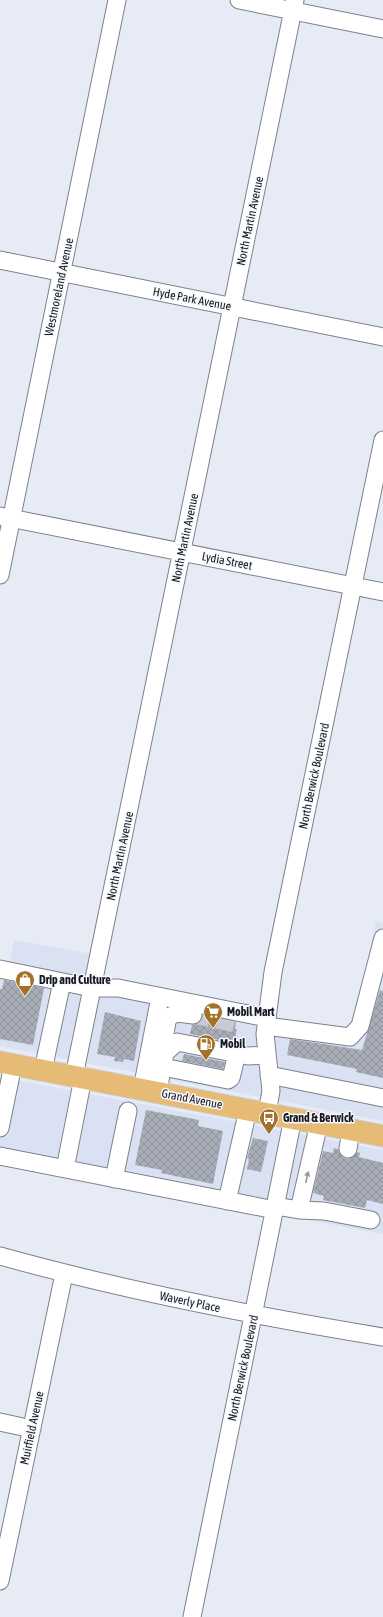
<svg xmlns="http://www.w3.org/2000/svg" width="383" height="1617" font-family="'Asap Condensed',sans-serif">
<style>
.built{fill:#dae1f3}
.building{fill:url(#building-cross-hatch)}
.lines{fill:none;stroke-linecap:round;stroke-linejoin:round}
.minor-tunnel{stroke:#c8cbd5;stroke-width:17;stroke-dasharray:17 8;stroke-linecap:butt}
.minor-casing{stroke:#7d818b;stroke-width:19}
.major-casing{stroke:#cccccd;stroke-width:23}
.minor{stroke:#fff;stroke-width:17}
.major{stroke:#e5bb76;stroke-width:21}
.oneway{fill:#969799}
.labels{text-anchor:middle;stroke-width:3;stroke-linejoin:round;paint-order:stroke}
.street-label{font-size:12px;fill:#16181c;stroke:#f6f9ff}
.poi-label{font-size:12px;font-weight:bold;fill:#16181c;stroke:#f6f9ff;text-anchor:start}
</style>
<defs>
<pattern id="building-cross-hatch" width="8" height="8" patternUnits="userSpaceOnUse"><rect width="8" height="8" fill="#a7acb6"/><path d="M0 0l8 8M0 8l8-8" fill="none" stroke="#8f939c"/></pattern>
</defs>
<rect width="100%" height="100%" fill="#e7ebf6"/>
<path class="built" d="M376 921 383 923V1121L0 1046V966L9 968 14 940 92 954 86 980 355 1034Z
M0 1077 383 1150V1234L0 1162Z"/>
<path class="building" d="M4 980 44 988 33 1045 0 1039V989H2Z
M380 990 383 991V1078L356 1072 357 1069 287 1055 290 1039 362 1050Z
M105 1012 141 1021 134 1061 124 1059 123 1062 114 1061 115 1057 97 1054Z
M203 1015 236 1022 235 1029H237L234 1043 190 1034 192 1025 201 1021Z
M184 1054 225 1062 223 1069 182 1061Z
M146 1110 199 1120 198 1126 223 1131 213 1184 161 1173 162 1170 135 1165Z
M253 1138 268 1141 261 1172 247 1169 249 1159 247 1158Z
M334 1148 338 1149 342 1157 346 1159 352 1158 357 1152 360 1153 359 1157 383 1163V1204L367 1200 365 1208 323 1200 324 1196 313 1193 323 1151 333 1153Z"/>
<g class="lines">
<path class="minor-tunnel" d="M193 1015 236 1024"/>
<g class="minor-casing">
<path id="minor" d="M239 0 383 29
M0 260 383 337
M0 516 383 592
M0 575 117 0
M0 969 92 988H118L267 1018
M266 1026 350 1037 360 1026 383 938
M165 1053 177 1042 248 1056 266 1055
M163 1067 228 1080 231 1078 237 1054
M43 1070 62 982
M269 1075 383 1098
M74 1076 295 0
M142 1089 160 997
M158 1092 165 1053 164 1038 168 1017 177 1013 193 1015
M267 1113 271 1091 265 1034 273 972 383 440
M0 1128 13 1065
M348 1149 351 1129
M0 1156 275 1210
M65 1169 83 1078
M114 1179 128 1111
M227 1201 248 1110
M276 1206 299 1210 324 1211 371 1220
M299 1210 319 1123
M0 1256C126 1291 254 1316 383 1337
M0 1422 32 1429
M0 1581 64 1274
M192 1617 293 1118"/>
</g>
<g class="major-casing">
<path id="major" d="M0 1062 383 1136"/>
</g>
<use href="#minor" class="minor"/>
<use href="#major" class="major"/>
</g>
<defs><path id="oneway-solid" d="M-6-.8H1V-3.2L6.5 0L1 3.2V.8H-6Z"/></defs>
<use class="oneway" href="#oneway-solid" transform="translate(307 1177) rotate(-78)"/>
<defs>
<g id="shop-pin" transform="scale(1)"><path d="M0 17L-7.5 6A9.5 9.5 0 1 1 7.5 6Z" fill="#a37127" stroke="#f6f9ff"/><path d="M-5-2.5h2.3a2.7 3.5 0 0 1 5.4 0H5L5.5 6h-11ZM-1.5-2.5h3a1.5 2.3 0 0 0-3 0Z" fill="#fff"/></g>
<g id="supermarket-pin" transform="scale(1)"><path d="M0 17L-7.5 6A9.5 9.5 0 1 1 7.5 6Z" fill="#a37127" stroke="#f6f9ff"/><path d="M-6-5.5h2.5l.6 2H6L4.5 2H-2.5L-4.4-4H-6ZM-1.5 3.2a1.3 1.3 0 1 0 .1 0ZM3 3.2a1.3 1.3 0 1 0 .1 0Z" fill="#fff"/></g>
<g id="fuel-pin" transform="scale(1)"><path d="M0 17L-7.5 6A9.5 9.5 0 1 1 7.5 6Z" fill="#a37127" stroke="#f6f9ff"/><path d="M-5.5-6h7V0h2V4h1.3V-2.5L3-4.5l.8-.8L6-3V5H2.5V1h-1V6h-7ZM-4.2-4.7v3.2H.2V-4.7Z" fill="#fff"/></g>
<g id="bus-pin" transform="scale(1)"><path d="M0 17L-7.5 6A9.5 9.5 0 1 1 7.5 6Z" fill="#a37127" stroke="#f6f9ff"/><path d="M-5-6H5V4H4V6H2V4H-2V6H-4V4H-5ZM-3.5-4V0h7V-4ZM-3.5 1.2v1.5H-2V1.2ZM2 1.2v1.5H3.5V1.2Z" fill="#fff"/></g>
</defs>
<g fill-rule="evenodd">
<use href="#shop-pin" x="25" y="980"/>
<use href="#supermarket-pin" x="213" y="1012"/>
<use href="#fuel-pin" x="206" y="1044"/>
<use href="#bus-pin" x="269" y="1118"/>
</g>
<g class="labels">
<g class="street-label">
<text transform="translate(250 221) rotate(-78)" y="4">North Martin Avenue</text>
<text transform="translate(59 287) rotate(-78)" y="4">Westmoreland Avenue</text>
<text transform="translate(192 299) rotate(11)" y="4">Hyde Park Avenue</text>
<text transform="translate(185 538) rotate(-78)" y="4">North Martin Avenue</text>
<text transform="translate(227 561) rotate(11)" y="4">Lydia Street</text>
<text transform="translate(314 776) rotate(-78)" y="4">North Berwick Boulevard</text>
<text transform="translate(120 856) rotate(-78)" y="4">North Martin Avenue</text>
<text transform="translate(192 1099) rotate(11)" y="4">Grand Avenue</text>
<text transform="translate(190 1302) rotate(12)" y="4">Waverly Place</text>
<text transform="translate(243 1368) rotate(-78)" y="4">North Berwick Boulevard</text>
<text transform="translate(32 1428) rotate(-78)" y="4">Muirfield Avenue</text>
</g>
<g class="poi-label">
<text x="39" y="984">Drip and Culture</text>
<text x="227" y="1016">Mobil Mart</text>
<text x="220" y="1048">Mobil</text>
<text x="283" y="1122">Grand &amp; Berwick</text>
</g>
</g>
</svg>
